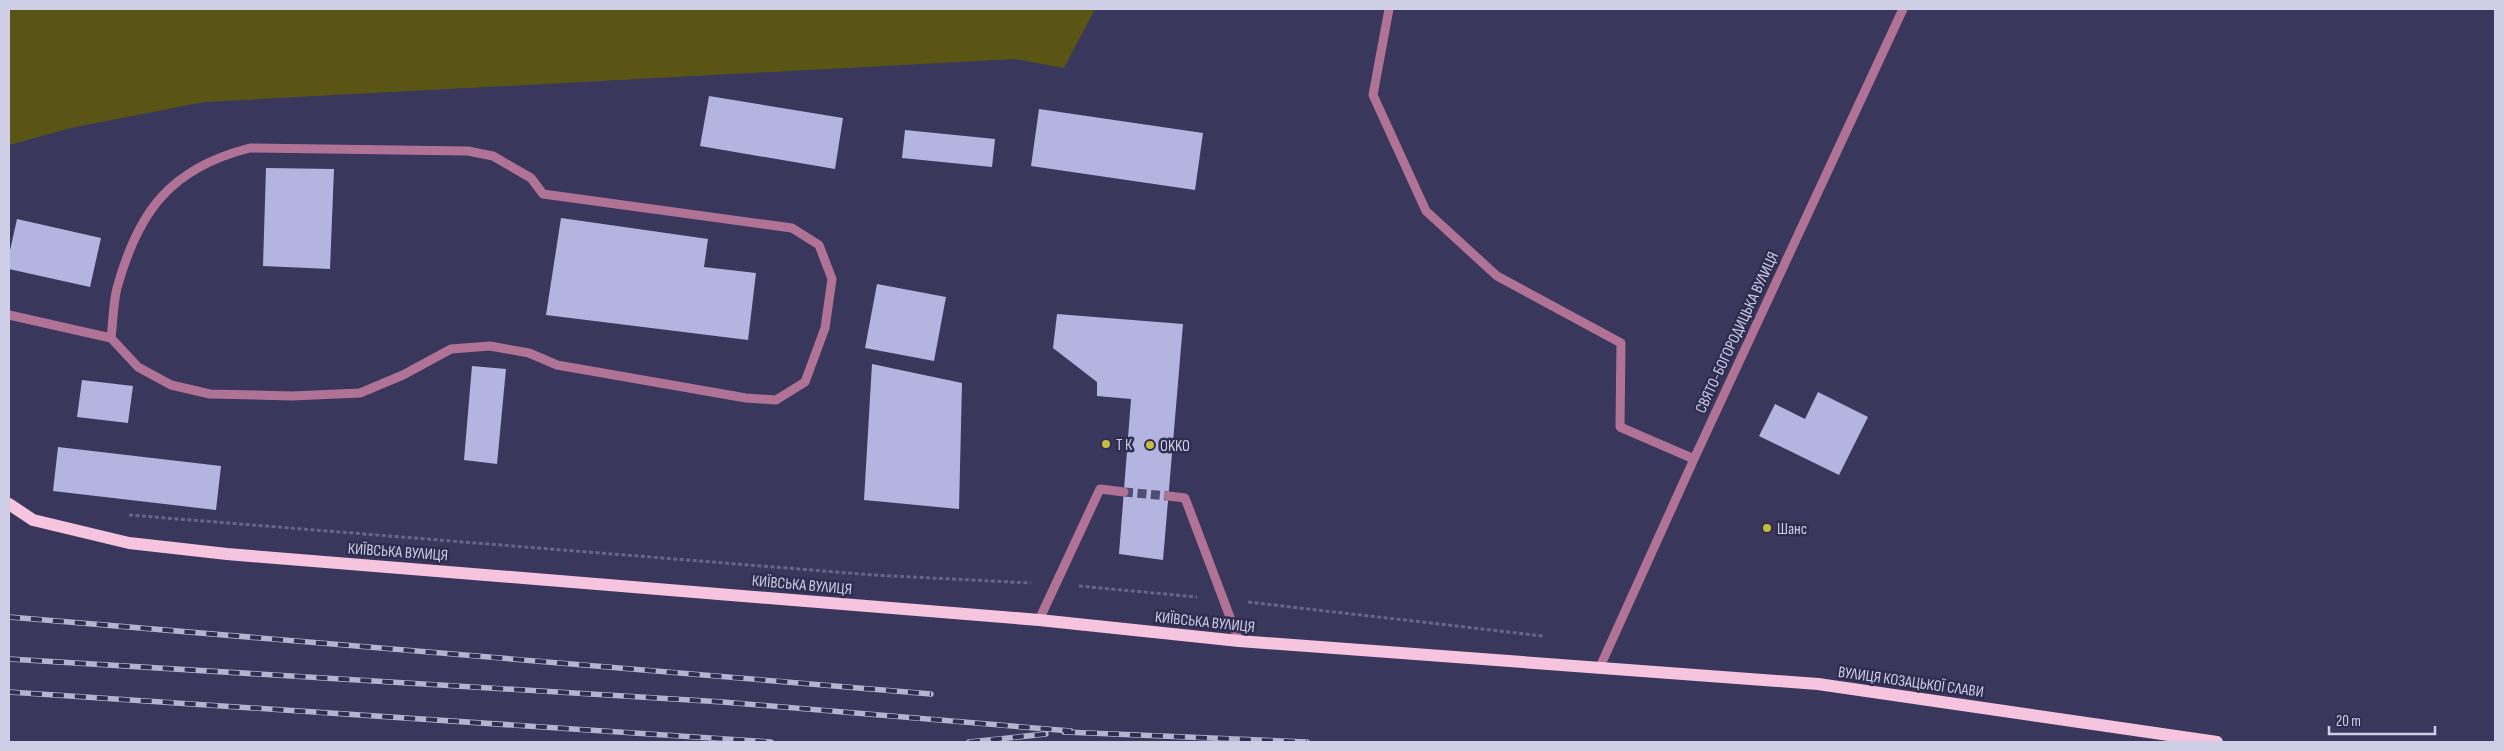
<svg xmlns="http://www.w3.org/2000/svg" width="2504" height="751" font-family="'Sofia Sans Condensed',sans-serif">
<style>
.green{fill:#5a5515}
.building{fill:#b4b4e1}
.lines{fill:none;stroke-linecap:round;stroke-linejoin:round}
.minor-tunnel{stroke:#4f4e71;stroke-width:9;stroke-dasharray:9 4.5;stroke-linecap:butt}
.path{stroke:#676687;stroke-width:3;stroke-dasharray:4 2.5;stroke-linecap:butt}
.minor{stroke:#b07396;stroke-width:9}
.major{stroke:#f7c4df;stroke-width:12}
.rail-casing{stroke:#b3b4cd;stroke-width:5.5}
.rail{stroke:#2f2d51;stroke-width:4;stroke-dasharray:11;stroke-linecap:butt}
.poi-dot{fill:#c6bc3c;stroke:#2f2d51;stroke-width:2}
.labels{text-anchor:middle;stroke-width:5;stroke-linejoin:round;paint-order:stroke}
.street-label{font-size:16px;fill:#cecfe6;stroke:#2f2d51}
.poi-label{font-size:16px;fill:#cecfe6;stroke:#2f2d51;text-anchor:start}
</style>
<rect width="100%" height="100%" fill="#39375c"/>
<path class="green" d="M9 9H1095L1064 68 1015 59 204 102 71 128 9 145Z"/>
<path class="building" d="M709 96 843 118 835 169 700 146Z
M1039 109 1203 133 1195 190 1031 166Z
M905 130 995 139 992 167 902 158Z
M266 168 334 169 330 269 263 266Z
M561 218 708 239 704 267 756 273 748 340 546 315Z
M17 219 101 238 90 287 9 269V255Z
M877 284 946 297 934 361 865 348Z
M1057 314 1183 324 1163 560 1119 554 1131 399 1097 396V382L1053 348Z
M872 364 962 383 959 509 864 500Z
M472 366 506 369 497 464 464 460Z
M82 380 133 386 128 423 77 417Z
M1818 392 1868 417 1839 475 1759 436 1775 404 1805 419Z
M58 447 221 466 216 510 53 491Z"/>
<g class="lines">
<path class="minor-tunnel" d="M1124 492 1168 496"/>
<path class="path" d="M129 515 873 575 1031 583
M1079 586 1197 597
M1248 602 1543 636"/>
<path class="minor" d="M1389 9 1373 95 1426 211 1497 276 1621 343 1620 427 1694 459
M9 315 111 338 138 367 171 385 210 394 292 396 360 393 403 375 451 349 490 346 529 353 557 365 746 398 776 400 805 382 825 328 832 279 819 245 792 228 543 194 531 178 493 156 468 151 250 148C170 168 138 212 117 288 113 304 113 322 111 338
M1168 496 1185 498 1239 641
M1039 620 1100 489 1124 492
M1599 669 1694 459 1903 9"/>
<path class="major" d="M9 504 33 520 129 543 227 554 1039 620 1239 641 1818 684 2217 742"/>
<g class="rail-casing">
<path id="rail" d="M9 617 931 694
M9 659 723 702 1071 731
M9 692 771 742
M1064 732 1307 742
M969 742 1046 734"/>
</g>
<use href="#rail" class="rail"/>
</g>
<g class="poi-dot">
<circle cx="1106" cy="444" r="5"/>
<circle cx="1150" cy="445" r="5"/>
<circle cx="1767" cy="528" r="5"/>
</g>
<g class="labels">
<g class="street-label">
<text transform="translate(1736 332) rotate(-65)" y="6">СВЯТО-БОГОРОДИЦЬКА ВУЛИЦЯ</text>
<text transform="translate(398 551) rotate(4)" y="6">КИЇВСЬКА ВУЛИЦЯ</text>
<text transform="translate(802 584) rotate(5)" y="6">КИЇВСЬКА ВУЛИЦЯ</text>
<text transform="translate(1205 621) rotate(6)" y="6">КИЇВСЬКА ВУЛИЦЯ</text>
<text transform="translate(1911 681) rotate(8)" y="6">ВУЛИЦЯ КОЗАЦЬКОЇ СЛАВИ</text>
</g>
<g class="poi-label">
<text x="1116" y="450">Т К</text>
<text x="1160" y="451">OKKO</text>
<text x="1777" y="534">Шанс</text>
</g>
</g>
<rect width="2504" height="751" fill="none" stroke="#cecfe6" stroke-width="20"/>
<path d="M2329 726v8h106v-8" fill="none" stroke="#cecfe6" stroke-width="2.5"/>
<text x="2336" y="726" font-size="15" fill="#cecfe6" stroke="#2f2d51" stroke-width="4" paint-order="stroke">20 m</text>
</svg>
